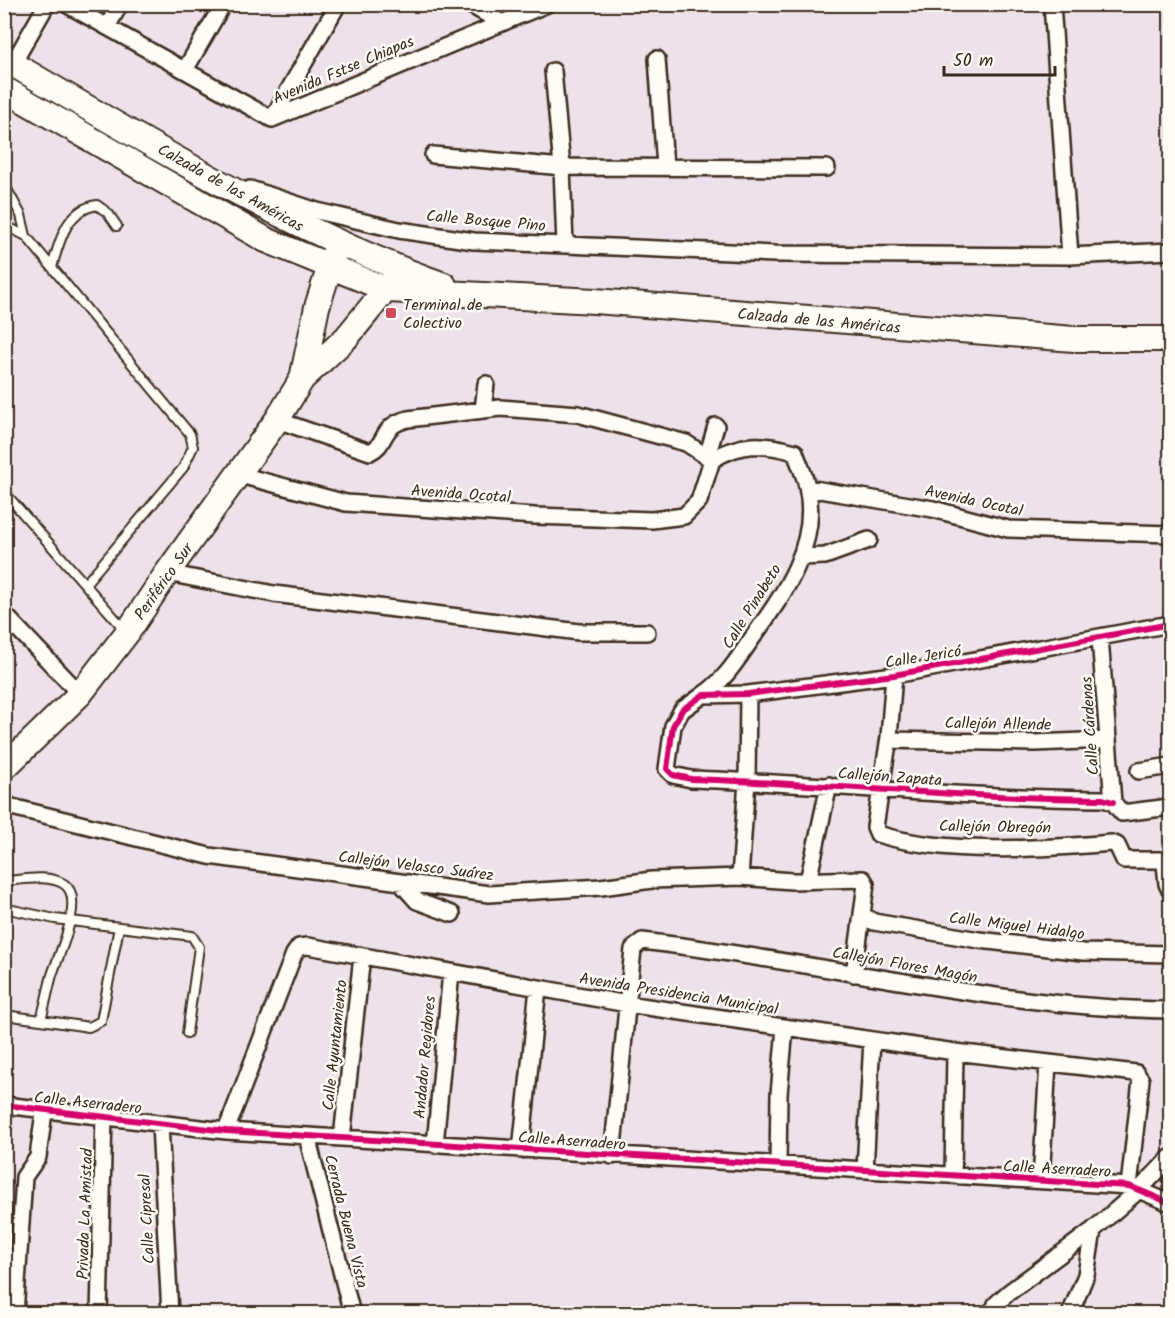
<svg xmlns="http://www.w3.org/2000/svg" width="1175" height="1318" font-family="Kalam,sans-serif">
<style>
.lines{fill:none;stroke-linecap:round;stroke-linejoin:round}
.lane-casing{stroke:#3b2a1e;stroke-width:12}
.street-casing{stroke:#3b2a1e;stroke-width:20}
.primary-casing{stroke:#3b2a1e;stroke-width:28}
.lane{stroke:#fdfcf7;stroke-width:8}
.street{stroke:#fdfcf7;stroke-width:15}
.primary{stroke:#fdfcf7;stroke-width:24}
.cycleway-casing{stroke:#fdfcf7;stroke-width:10}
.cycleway{stroke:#d6006c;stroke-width:6}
.poi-dot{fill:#d1495b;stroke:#fdfcf7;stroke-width:2}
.labels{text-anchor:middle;stroke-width:5;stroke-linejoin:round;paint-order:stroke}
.street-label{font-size:16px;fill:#3b2a1e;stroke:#fdfcf7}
.poi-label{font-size:16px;fill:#3b2a1e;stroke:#fdfcf7;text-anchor:start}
</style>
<rect width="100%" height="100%" fill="#eee2ea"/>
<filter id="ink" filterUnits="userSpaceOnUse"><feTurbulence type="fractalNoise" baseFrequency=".0167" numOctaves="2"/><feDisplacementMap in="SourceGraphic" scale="12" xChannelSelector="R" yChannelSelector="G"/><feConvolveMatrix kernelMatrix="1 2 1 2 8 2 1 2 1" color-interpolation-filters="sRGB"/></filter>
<g filter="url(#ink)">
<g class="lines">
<g class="lane-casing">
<path id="lane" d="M4 184 21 215 26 236 190 434 193 447 183 468 86 583
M4 225 26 236
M52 267C60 240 66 210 97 205L108 213 117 226
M4 492 125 630
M4 881C22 880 48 874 64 884 86 898 58 956 52 975 48 990 45 1005 41 1020L4 1015
M4 908 55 919 192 936 199 947 187 1033
M41 1020 89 1027 101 1021 119 927
M979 1314 996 1304"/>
</g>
<g class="street-casing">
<path id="street" d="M66 4 272 119 547 4
M469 4 502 23
M1052 4 1070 256
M107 27 120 4
M657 59 665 166
M185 70 223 4
M553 71 562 167 565 245
M4 79 47 4
M272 119 338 4
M433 155 562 167 827 168
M250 189 317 211 399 230 474 241 775 254 1070 256 1170 251
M483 410 486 384
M277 420 370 452C388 444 379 426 408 419L500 408 578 414 686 443 712 460
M707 457 716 426
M240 475 346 503 535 516 652 520 684 516 699 501 712 460
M808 488 933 509 1008 529 1170 534
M801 557 825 556 869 540
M167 573 274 594 579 632H647
M4 614 80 694
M1100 638 1113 802 1122 813 1170 807
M894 675 889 737 875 827 878 834C944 855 1043 849 1111 843L1117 845 1124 860H1160L1165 864 1167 884 1170 890
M703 695C726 679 737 660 753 637 784 594 820 543 807 487 805 475 799 464 795 452 763 443 740 442 712 460
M889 740 1035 743 1108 740
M1139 771 1170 766
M1113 802 1103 799C966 798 829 784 691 779L673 775 667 769 673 726 682 710 703 695 748 694 894 675 1170 624
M4 803 12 807 209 856 489 894 601 887 652 880 740 877 792 881 863 879 866 884 854 974
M740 877 747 781 748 694
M808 881 829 785
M400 882 417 901 452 914
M862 915 874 922 979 940 1083 952 1170 954
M4 1105 226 1131 1129 1186 1170 1203
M160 1124 170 1314
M226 1131 294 954 299 947 308 946 627 1004 955 1052 1136 1073 1141 1080 1129 1186
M307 1136 352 1314
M342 1138 362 956
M435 1145 451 972
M521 1150 538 988
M612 1156 633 949 642 941C819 961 992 1008 1170 1010
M778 1165 779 1094 785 1028
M865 1170 872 1040
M953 1176 955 1052
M1041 1180 1048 1063
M15 1314 24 1177 38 1157 44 1112
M99 1314 104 1116
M995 1314 996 1304 1008 1293 1093 1230
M1070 1314 1086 1275 1093 1230 1139 1190 1170 1158"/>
</g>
<g class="primary-casing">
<path id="primary" d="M4 59C147 142 288 230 444 285
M4 89 266 240 388 290 595 301 1074 339H1170
M302 379 346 338 396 277
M4 768 80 694 127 633 167 573 277 420 302 379 317 307 337 244"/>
</g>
<use href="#lane" class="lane"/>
<use href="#street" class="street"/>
<use href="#primary" class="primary"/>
<g class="cycleway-casing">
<path id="cycleway" d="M1113 802 1103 799C966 798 829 784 691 779L673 775 667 769 673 726 682 710 703 695 748 694 894 675 1170 624
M4 1105 226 1131 1129 1186 1170 1203"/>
</g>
<use href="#cycleway" class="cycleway"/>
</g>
</g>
<rect class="poi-dot" x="385" y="307" width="12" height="12" rx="3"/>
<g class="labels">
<g class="street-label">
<text transform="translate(343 69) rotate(-23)" y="6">Avenida Fstse Chiapas</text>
<text transform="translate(231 187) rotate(29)" y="6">Calzada de las Américas</text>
<text transform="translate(486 220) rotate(5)" y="6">Calle Bosque Pino</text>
<text transform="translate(819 320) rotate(5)" y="6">Calzada de las Américas</text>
<text transform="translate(461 493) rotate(4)" y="6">Avenida Ocotal</text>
<text transform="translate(974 500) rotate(12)" y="6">Avenida Ocotal</text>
<text transform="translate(163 581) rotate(-55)" y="6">Periférico Sur</text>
<text transform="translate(751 606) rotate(-58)" y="6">Calle Pinabeto</text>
<text transform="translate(923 656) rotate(-9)" y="6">Calle Jericó</text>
<text transform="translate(998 723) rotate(1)" y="6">Callejón Allende</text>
<text transform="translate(1089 726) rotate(-94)" y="6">Calle Cárdenas</text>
<text transform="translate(890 776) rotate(4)" y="6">Callejón Zapata</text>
<text transform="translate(995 826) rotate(1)" y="6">Callejón Obregón</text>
<text transform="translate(416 865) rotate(7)" y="6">Callejón Velasco Suárez</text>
<text transform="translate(1017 925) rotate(7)" y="6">Calle Miguel Hidalgo</text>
<text transform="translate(905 964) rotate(10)" y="6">Callejón Flores Magón</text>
<text transform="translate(679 993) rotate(9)" y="6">Avenida Presidencia Municipal</text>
<text transform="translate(334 1045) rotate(-84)" y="6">Calle Ayuntamiento</text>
<text transform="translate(424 1057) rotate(-85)" y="6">Andador Regidores</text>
<text transform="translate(88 1102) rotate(6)" y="6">Calle Aserradero</text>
<text transform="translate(572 1140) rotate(4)" y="6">Calle Aserradero</text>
<text transform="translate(1057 1168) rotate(3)" y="6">Calle Aserradero</text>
<text transform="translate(84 1214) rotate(-88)" y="6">Privada La Amistad</text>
<text transform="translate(146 1219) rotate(-93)" y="6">Calle Cipresal</text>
<text transform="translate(347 1221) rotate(76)" y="6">Cerrada Buena Vista</text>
</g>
<g class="poi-label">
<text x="403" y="310">Terminal de<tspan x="403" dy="18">Colectivo</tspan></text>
</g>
</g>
<rect width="1175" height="1318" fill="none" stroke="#fdfcf7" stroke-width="24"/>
<rect x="12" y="12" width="1151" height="1294" fill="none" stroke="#3b2a1e" stroke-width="2" filter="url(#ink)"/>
<path d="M944 66v9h111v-9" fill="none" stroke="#3b2a1e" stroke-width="3"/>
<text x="953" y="66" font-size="18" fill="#3b2a1e" stroke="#fdfcf7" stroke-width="4.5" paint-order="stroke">50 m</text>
</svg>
